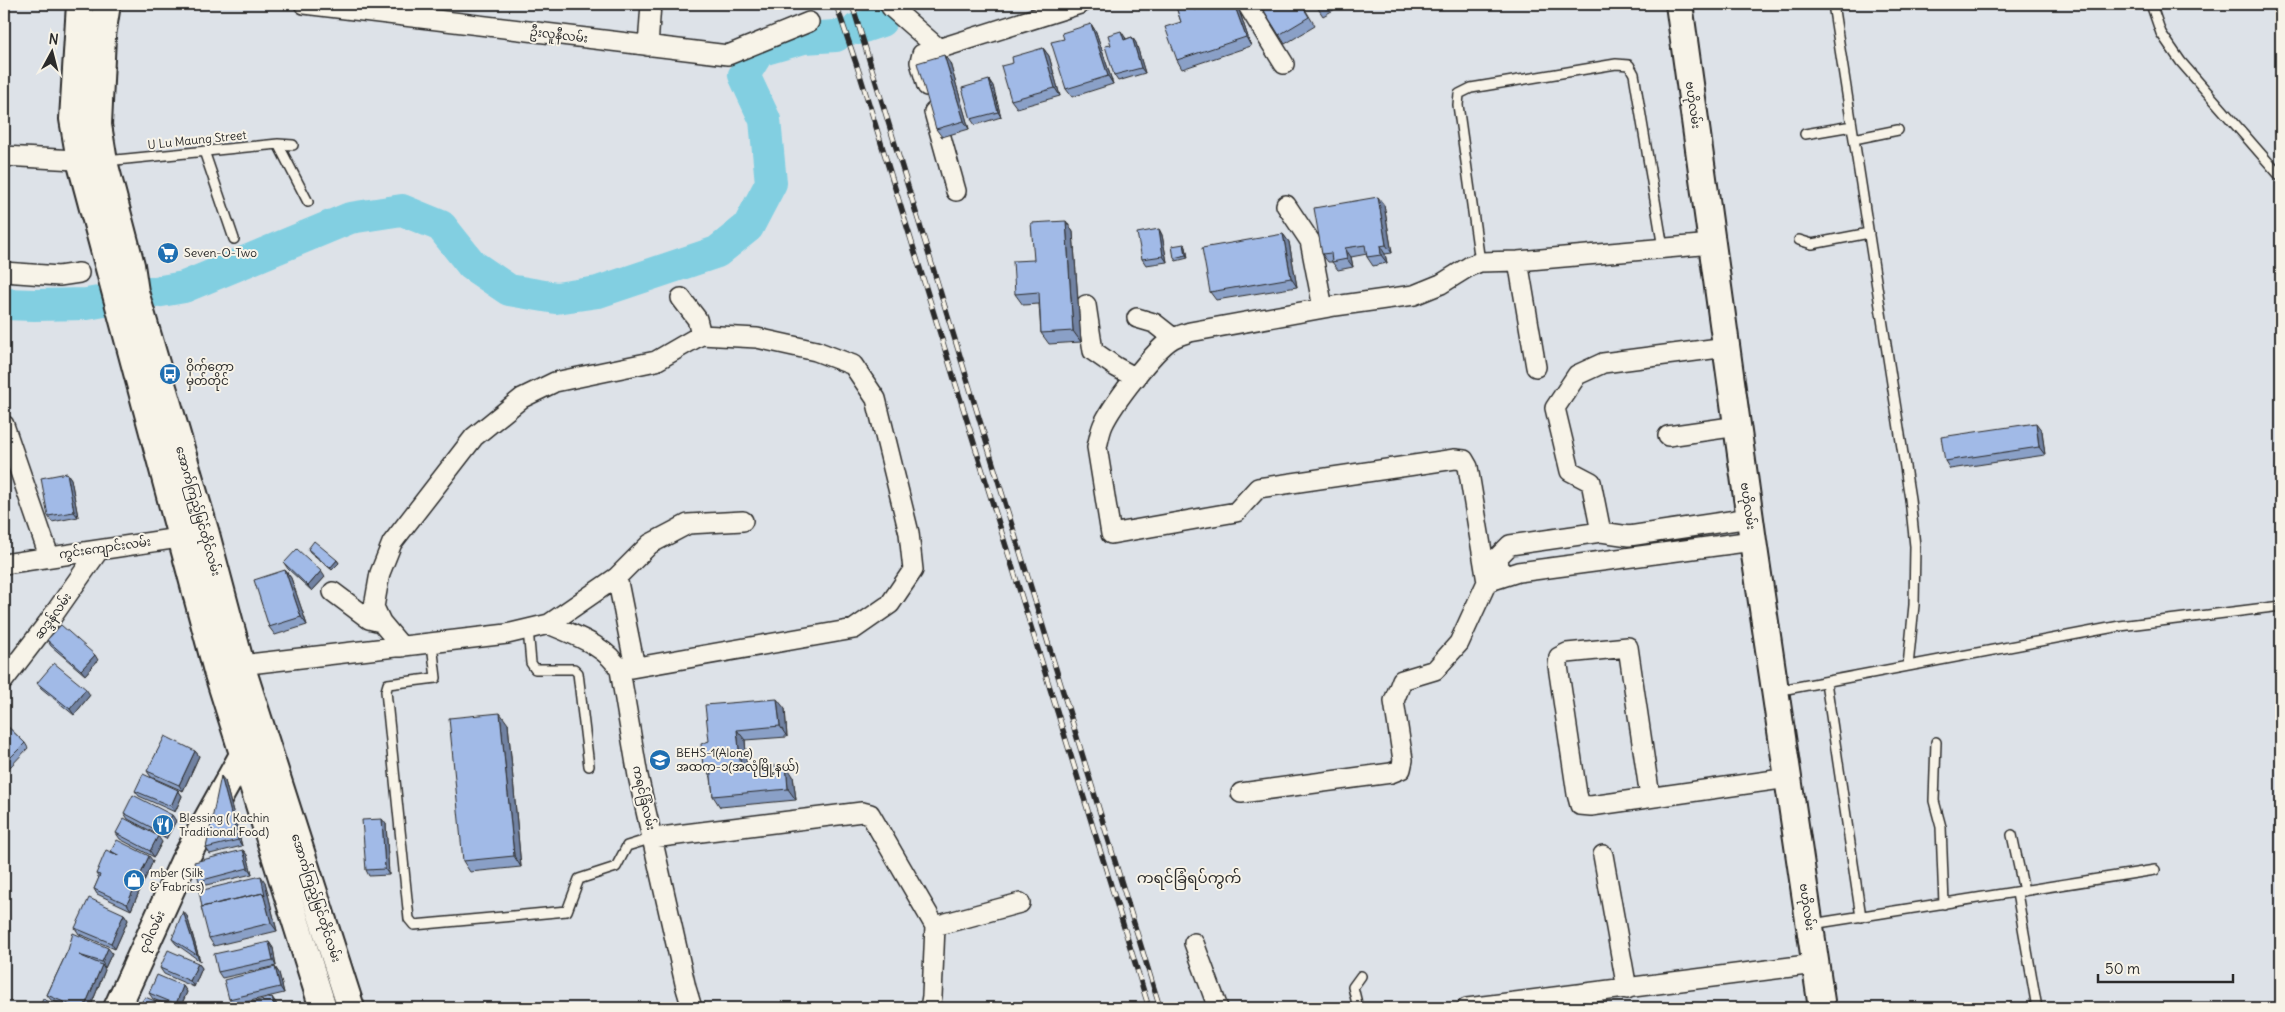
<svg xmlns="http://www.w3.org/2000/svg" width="2285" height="1012" font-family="Delius,'Noto Sans Myanmar',sans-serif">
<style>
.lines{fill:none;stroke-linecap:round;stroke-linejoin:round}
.river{stroke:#82cfe1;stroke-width:32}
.lane-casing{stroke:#2b2b2b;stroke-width:12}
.street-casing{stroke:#2b2b2b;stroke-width:22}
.secondary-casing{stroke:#2b2b2b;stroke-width:30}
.lane{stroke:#f7f3e8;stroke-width:9}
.street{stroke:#f7f3e8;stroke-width:19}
.secondary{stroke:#f7f3e8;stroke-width:26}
.rail-casing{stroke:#2b2b2b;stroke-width:5.5}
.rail{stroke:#f7f3e8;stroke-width:4;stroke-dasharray:11;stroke-linecap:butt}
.wall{fill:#8aa0c7;stroke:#2b2b2b}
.shaded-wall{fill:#7182a2;stroke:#2b2b2b}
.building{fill:#a1bae7;stroke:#2b2b2b}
.labels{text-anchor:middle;stroke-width:4;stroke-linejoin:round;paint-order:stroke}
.street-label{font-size:12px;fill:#2b2b2b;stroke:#f7f3e8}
.poi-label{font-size:12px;fill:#2b2b2b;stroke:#f7f3e8;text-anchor:start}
.quarter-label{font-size:15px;fill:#2b2b2b;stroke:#f7f3e8}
</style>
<rect width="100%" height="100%" fill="#dde2e8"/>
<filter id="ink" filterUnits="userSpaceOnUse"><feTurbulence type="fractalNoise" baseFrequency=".02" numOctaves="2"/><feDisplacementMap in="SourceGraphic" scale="10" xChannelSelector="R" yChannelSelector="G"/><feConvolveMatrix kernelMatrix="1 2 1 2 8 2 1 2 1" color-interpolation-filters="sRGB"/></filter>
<g filter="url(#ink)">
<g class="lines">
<path class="river" d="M857 29 881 21 890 4
M4 304 34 305 87 304 184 287 350 218 402 210 441 226 472 265 509 290 556 298 598 292 717 252 748 227 771 183 765 120 744 75 759 51 804 38 836 36"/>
<g class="lane-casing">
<path id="lane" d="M1833 4 1910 499 1915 546 1914 605 1908 666
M2151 4 2161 33 2181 62 2281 177
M1805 134 1852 126
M1854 139 1898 130
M278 144 308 202
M204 151 234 239
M106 161 278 144 293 145
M1799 240 1812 244 1869 233
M1480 262 1458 105 1459 94 1471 88 1616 64 1629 65 1634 74 1663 248
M528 629 531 663 535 669H574L578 673 589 766
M432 644 436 678 388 684 386 691 409 919 414 925 567 911 579 879 616 867 627 846 653 838
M1826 682 1861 917
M1776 691 2120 626 2281 606
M1936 742 1934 801 1941 827 1944 904
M2012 835 2024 891
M2017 893 2037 1008
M1812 924 2155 870
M1358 1008 1353 987 1361 976"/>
</g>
<g class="street-casing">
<path id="street" d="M304 4 728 55 809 22
M890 4 891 7 939 49
M1247 4 1284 64
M648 46 651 4
M927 86 920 62 922 54 1080 4
M934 112 956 191
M4 156 93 161
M1286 205 1310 241 1323 308
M1518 261 1536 367
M4 272 59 276 79 273
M681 298 697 319 701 335
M1086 305 1093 351 1116 367 1136 378
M1137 318 1154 323 1173 338
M1727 347 1603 363 1577 375 1555 408 1570 471 1591 482 1601 532 1629 536 1750 518
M4 425 49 556
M1668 436 1738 426
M4 564 192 536
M617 577 635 667
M1500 578 1498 557 1510 545 1601 532
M1487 582 1518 572 1753 541
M333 592 369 619 381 622
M549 624C573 635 606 645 620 670L638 776 686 988 692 1008
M402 647 381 622 374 607 380 573 392 543 474 437 522 398 555 382 656 361 701 335 757 338 816 351 853 365 876 399 909 533 913 570 890 604 854 629 620 670
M241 665 507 634 549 624 617 577 650 544 688 524 743 521
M4 680 47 624 99 550
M1241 793 1391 773 1401 769 1403 760 1394 701 1402 680 1435 670 1459 643 1487 582 1468 467 1464 460 1455 459 1258 488 1236 512 1111 534 1097 447C1099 439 1100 432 1103 425 1112 405 1154 350 1172 339 1177 336 1184 334 1190 332L1335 306 1414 295 1441 284 1470 266 1480 262 1518 261 1712 244
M1650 797 1628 647 1567 653 1559 657 1558 666 1577 794 1580 805 1591 806 1788 778
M653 838 862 812 870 814 935 926 932 996 930 1008
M1603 855 1627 989
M935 926 1020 903
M1194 943 1218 1008
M1467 1008 1815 964"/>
</g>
<g class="secondary-casing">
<path id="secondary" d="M80 4 73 119 80 160 217 671 323 1008
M107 4 102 36 98 125 104 162 131 265 135 292 206 534 241 665 351 1008
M1679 4 1753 541 1822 1008
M117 1008 184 861 249 744"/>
</g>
<use href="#lane" class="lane"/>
<use href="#street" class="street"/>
<use href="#secondary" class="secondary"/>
<g class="rail-casing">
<path id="rail" d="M836 4 860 75 1149 1008
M852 4 1160 1008"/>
</g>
<use href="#rail" class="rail"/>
</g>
<path class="wall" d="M1175 4H1196L1198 9 1238 7 1251 46 1182 69 1177 60 1181 22Z
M1260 4H1302L1315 26 1285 44Z
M1315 4H1344L1323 16Z
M1091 24 1096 32 1113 84 1072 97 1066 89 1064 39Z
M1125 37 1126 39 1132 37 1136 43 1145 73 1118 81 1114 75 1111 45Z
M1043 48 1049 56 1060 96 1017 108 1011 100 1013 63Z
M950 63 969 129 942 137 936 129Z
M989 80 993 86 1001 117 975 125 971 119Z
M1384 205 1392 253 1385 254 1387 263 1373 266 1367 257V254L1351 257 1353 267 1338 270 1332 262H1328L1322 254Z
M1066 221 1073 232 1081 342 1049 344 1041 333 1039 304 1023 305 1015 294 1034 260Z
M1159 229 1162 235 1167 262 1146 265 1142 259Z
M1283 234 1289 242 1297 287 1216 300 1210 292Z
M1184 244 1186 247 1188 258 1176 261 1174 258Z
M2042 431 2045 455 1950 469 1945 461Z
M67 473 71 479 78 517 52 522 48 516Z
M308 549 337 560 339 563 332 570 310 552Z
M284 563 325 577 312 591 288 569Z
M285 570 291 578 307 625 275 635 269 627Z
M47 640 98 660 85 675 51 646Z
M37 683 90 695 74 715 41 688Z
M785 709 787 737 745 740 747 768 793 776 796 800 720 807 713 796 711 777 703 767 709 741Z
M4 723 25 743 28 748 10 767 4 762Z
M508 724 521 867 470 872 463 861Z
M195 751 199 756 183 791 151 777 147 771Z
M225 781 242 846 210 854 206 848Z
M178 790 182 796 175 812 139 796 135 791Z
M124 813 172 815 176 821 166 839 128 819Z
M386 824 389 875 369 876 366 870Z
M116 833 162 842 154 857 120 839Z
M243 850 247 855 252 874 202 886 199 881Z
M111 851 153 861 131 910 97 894 94 889 99 878 96 874 113 853Z
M265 882 277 931 214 946 209 938Z
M124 914 128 920 115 949 79 934 75 928Z
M187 916 200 961 176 944 172 939Z
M269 942 273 948 276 966 222 978 218 972Z
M68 950 112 953 105 968 103 967 105 970 90 1008H70L51 1000 47 995Z
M198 963 202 968 194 987 164 974 160 968Z
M275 967 279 973 284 993 233 1005 229 999Z
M183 986 187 992 180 1008H176L153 999 149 993Z"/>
<path class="shaded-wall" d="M1193 4H1196L1201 19 1195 10Z
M1234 4H1236L1238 7 1251 46 1246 37Z
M1091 24 1096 32 1113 84 1108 76Z
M1121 31 1125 37 1128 45 1124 40Z
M1132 37 1136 43 1145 73 1141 68Z
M1043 48 1049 56 1060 96 1055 88Z
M944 55 950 63 969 129 964 121Z
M989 80 993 86 1001 117 998 112Z
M1378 197 1384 205 1392 253 1386 245Z
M1066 221 1073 232 1081 342 1073 331Z
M1159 229 1162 235 1167 262 1163 256Z
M1283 234 1289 242 1297 287 1291 278Z
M1184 244 1186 247 1188 258 1186 255Z
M1380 246 1385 254 1387 263 1381 255Z
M1345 248 1351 257 1353 267 1347 259Z
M2036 423 2042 431 2045 455 2039 447Z
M67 473 71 479 78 517 74 512Z
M337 560 339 563 332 570 330 568Z
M285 570 291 578 307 625 301 617Z
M321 571 325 577 312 591 308 586Z
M95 655 98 660 85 675 81 670Z
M86 689 90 695 74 715 70 709Z
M777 699 785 709 787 737 780 726Z
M500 713 508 724 521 867 514 856Z
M737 730 745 740 748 780 741 769Z
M195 751 199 756 183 791 179 785Z
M786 765 793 776 796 800 788 789Z
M221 776 225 781 242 846 238 840Z
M178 790 182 796 175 812 171 806Z
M172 815 176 821 166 839 162 833Z
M382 819 386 824 389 875 385 869Z
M158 836 162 842 154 857 150 851Z
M243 850 247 855 252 874 248 868Z
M149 856 153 861 131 910 127 904Z
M261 876 265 882 277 931 271 923 263 893Z
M183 911 187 916 200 961 197 955Z
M124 914 128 920 115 949 111 943Z
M269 942 273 948 276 966 273 960Z
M108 948 112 953 105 968 102 962Z
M198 963 202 968 194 987 190 981Z
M102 965 105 970 90 1008H84Z
M275 967 279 973 284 993 280 987Z
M183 986 187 992 180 1008H179L176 1004Z
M272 997 276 1003 278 1008H275Z"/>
<path class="building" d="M1175 4H1193L1195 10 1216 4H1234L1246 37 1177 60 1165 27 1181 22Z
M1260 4H1301L1309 17 1279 35Z
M1315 4H1325L1317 8Z
M1091 24 1108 76 1066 89 1051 42 1064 39 1062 33Z
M1121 31 1124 40 1132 37 1141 68 1114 75 1105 46 1111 45 1108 35Z
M1043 48 1055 88 1011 100 1001 66 1013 63 1012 57Z
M944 55 964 121 936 129 917 63Z
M989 80 998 112 971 119 962 88Z
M1378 197 1386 245 1380 246 1381 255 1367 257 1365 245 1345 248 1347 259 1332 262 1331 253 1322 254 1314 208Z
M1066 221 1073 331 1041 333 1039 292 1015 294 1013 261 1034 260 1031 223Z
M1159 229 1163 256 1142 259 1137 233Z
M1283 234 1291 278 1210 292 1202 248Z
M1184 244 1186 255 1174 258 1172 246Z
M2036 423 2039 447 1945 461 1941 437Z
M67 473 74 512 48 516 41 478Z
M314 541 337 560 330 568 308 549Z
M297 549 321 571 308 586 284 563Z
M285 570 301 617 269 627 254 580Z
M61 625 95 655 81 670 47 640Z
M54 663 86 689 70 709 37 683Z
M777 699 780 726 737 730 741 769 786 765 788 789 713 796 710 766 703 767 701 744 709 741 705 705Z
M500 713 514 856 463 861 449 718Z
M4 723 25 743 6 762 4 760Z
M165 736 195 751 179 785 147 771Z
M143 774 178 790 171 806 135 791Z
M221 776 238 840 206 848Z
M133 795 172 815 162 833 124 813Z
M124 818 158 836 150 851 116 833Z
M382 819 385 869 366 870 362 820Z
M117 840 149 856 127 904 94 889 100 875 96 874 106 850 120 856 111 851Z
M243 850 248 868 199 881 194 862Z
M261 876 265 895 263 893 202 907 199 891Z
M263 893 271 923 209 938 201 907Z
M89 898 124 914 111 943 75 928Z
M183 911 197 955 172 939Z
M73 933 108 948 102 962 79 955 102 965 84 1008H78L47 995 68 950Z
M269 942 273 960 218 972 214 954Z
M168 950 198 963 190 981 160 968Z
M275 967 280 987 229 999 224 980Z
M157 975 183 986 176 1004 149 993Z
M145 997 172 1008H137Z
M272 997 275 1008H229Z
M43 999 64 1008H39Z"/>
</g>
<defs>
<g id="supermarket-disc" transform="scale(1.125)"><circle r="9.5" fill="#1f6fb2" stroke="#f7f3e8"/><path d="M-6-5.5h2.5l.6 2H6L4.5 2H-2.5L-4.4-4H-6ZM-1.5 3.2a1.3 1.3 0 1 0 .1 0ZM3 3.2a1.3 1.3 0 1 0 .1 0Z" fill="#fff"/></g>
<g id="bus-disc" transform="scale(1.125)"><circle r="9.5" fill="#1f6fb2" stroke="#f7f3e8"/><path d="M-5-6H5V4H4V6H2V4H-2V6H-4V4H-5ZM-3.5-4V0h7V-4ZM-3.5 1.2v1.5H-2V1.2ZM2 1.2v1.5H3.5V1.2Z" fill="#fff"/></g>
<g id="school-disc" transform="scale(1.125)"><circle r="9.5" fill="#1f6fb2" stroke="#f7f3e8"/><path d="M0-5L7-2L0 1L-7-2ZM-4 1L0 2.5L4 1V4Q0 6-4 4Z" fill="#fff"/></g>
<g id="restaurant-disc" transform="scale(1.125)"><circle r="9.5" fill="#1f6fb2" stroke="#f7f3e8"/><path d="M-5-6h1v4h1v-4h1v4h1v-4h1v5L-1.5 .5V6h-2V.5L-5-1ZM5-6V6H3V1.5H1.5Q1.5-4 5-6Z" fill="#fff"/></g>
<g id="shop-disc" transform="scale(1.125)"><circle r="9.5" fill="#1f6fb2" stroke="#f7f3e8"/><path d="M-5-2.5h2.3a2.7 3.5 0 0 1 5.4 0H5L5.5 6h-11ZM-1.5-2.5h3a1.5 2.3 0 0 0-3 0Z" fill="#fff"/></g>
</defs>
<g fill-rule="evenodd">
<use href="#supermarket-disc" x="168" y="253"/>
<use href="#bus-disc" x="170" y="374"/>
<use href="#school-disc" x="660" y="760"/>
<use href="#restaurant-disc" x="163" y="825"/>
<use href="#shop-disc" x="134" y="880"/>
</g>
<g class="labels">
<g class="street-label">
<text transform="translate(559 35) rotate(7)" y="4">ဦးလူနီလမ်း</text>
<text transform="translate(1693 105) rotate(82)" y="4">ဗဟိုလမ်း</text>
<text transform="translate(197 140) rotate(-6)" y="4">U Lu Maung Street</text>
<text transform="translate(1748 506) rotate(82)" y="4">ဗဟိုလမ်း</text>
<text transform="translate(198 511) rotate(74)" y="4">အောက်ကြည့်မြင်တိုင်လမ်း</text>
<text transform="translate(105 548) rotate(-8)" y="4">ကွင်းကျောင်းလမ်း</text>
<text transform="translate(53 616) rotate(-54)" y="4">ဆဒ္ဒန်လမ်း</text>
<text transform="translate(644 798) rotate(77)" y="4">ကရင်ခြံလမ်း</text>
<text transform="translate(316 898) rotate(72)" y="4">အောက်ကြည့်မြင်တိုင်လမ်း</text>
<text transform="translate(1807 907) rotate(82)" y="4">ဗဟိုလမ်း</text>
<text transform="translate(152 932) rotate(-65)" y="4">ငုဝါလမ်း</text>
</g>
<g class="poi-label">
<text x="184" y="257">Seven-O-Two</text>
<text x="186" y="371">ဝိုက်တော<tspan x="186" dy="14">မှတ်တိုင်</tspan></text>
<text x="676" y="757">BEHS-1(Alone)<tspan x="676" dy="14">အထက-၁(အလုံမြို့နယ်)</tspan></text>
<text x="179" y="822">Blessing ( Kachin<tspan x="179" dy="14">Traditional Food)</tspan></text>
<text x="150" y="877">mber (Silk<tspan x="150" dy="14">&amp; Fabrics)</tspan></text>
</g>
<g class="quarter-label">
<text x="1189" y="883">ကရင်ခြံရပ်ကွက်</text>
</g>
</g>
<rect width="2285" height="1012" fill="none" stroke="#f7f3e8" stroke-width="20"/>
<rect x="10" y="10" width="2265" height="992" fill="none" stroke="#2b2b2b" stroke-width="2" filter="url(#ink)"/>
<g transform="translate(52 52) rotate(7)" stroke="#f7f3e8" stroke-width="4" paint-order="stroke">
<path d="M0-4L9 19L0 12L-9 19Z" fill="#2b2b2b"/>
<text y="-8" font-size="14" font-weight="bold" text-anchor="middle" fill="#2b2b2b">N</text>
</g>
<path d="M2098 974v8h135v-8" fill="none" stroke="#2b2b2b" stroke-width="2.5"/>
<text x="2105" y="974" font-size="15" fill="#2b2b2b" stroke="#f7f3e8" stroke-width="4" paint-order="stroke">50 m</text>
</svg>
